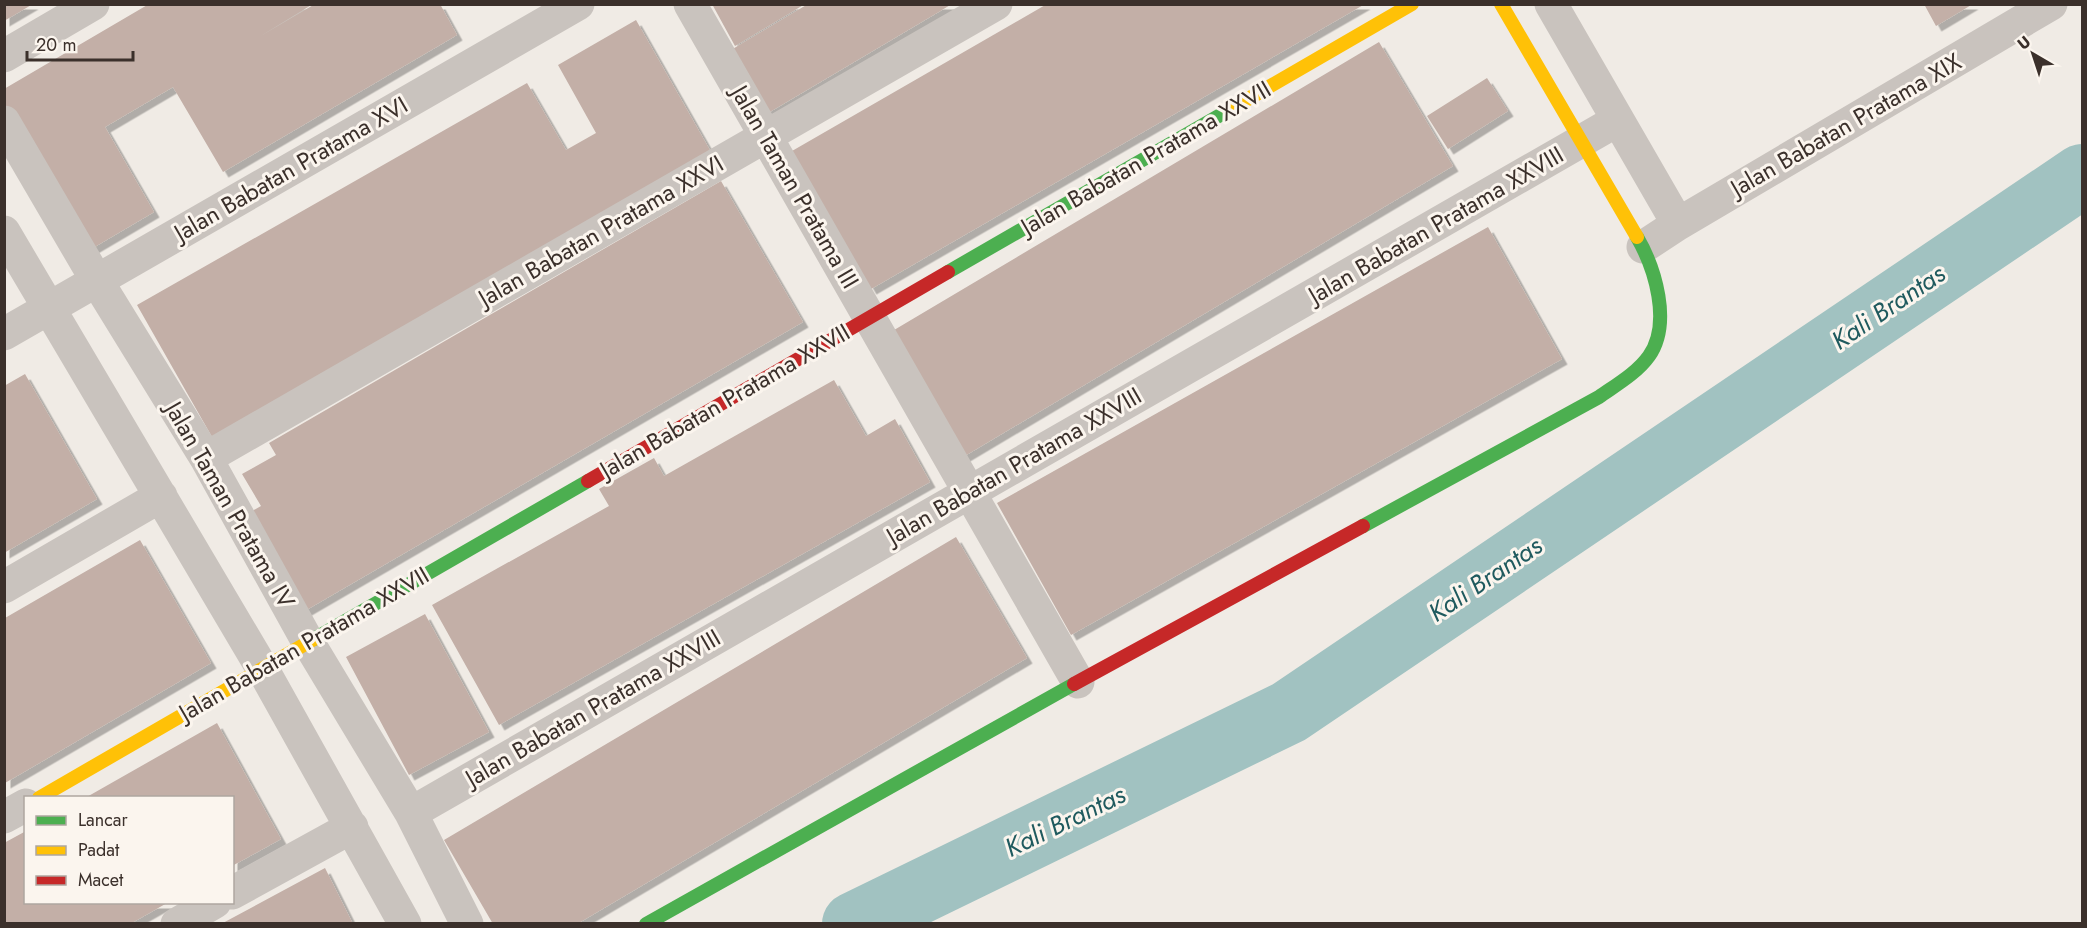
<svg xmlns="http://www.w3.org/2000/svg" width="2087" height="928" font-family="Jost,sans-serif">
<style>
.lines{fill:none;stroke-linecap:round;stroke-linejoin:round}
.river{stroke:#a1c2c1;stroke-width:64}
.building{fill:#c3afa7;filter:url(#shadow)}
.street{stroke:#c9c3be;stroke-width:33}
.fast{stroke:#4caf50;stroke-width:14}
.slow{stroke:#ffc107;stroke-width:14}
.jam{stroke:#c62828;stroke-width:14}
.labels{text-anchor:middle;stroke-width:6;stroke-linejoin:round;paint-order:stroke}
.street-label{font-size:24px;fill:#3b302b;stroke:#fbf5ee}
.water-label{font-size:26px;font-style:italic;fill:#1f5a5e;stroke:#fbf5ee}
</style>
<defs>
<filter id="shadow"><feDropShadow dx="5.5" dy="5.5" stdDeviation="0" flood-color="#0004"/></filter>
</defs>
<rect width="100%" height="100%" fill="#f0ebe5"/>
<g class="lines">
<path class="river" d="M854 924 1289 712 2082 176"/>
</g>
<path class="building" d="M4 4H33L4 21Z
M149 4H313L259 37 315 4H440L457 35 223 172 173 87 105 127 154 212 86 252 4 110V89Z
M712 4H805L735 46Z
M808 4H952L768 113 731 50Z
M1047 4H1365L871 289 792 151Z
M1924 4H1973L1936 26Z
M636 20 711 152 212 437 137 305 527 83 566 150 596 133 558 65Z
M1379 42 1453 166 958 460 884 336Z
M1487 78 1508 111 1448 149 1427 116Z
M721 181 803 322 296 616 240 518 261 506 242 474 276 455 269 443Z
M1488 227 1562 359 1071 635 997 503Z
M25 374 97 499 4 553V386Z
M834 380 866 436 895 419 930 482 499 725 432 605 609 506 599 489 654 458 664 476Z
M956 537 1027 658 577 924H493L444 840Z
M140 540 211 663 5 783V618Z
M425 614 489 732 409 775 346 657Z
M217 723 281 839 232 866V798H85Z
M26 831V903H167L130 924H4V843Z
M325 868 353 924H221Z"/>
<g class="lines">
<path class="street" d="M690 4 1078 682
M1551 4 1678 224
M4 56 93 4
M4 122 97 281 206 458 308 642 411 813 467 924
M4 232 262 668 405 924
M1643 247 1678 224 2051 4
M4 334 578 4
M206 458 996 4
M4 587 161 496
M411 813 1618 120
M4 817 26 805
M232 893 352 827
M177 924 215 902"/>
<path class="fast" d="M948 272 1229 110
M1363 526 1599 397C1616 385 1637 373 1649 356 1672 323 1655 268 1637 237
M314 639 588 481
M646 924 1074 684"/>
<path class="slow" d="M1501 4 1637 237
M1229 110 1412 4
M39 798 314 639"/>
<path class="jam" d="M588 481 948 272
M1074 684 1363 526"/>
</g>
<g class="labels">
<g class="street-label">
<text transform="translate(1846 125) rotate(-30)" y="8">Jalan Babatan Pratama XIX</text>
<text transform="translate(1146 158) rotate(-30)" y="8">Jalan Babatan Pratama XXVII</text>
<text transform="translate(291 169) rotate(-30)" y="8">Jalan Babatan Pratama XVI</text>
<text transform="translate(795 187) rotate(60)" y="8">Jalan Taman Pratama III</text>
<text transform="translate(1436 225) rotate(-30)" y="8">Jalan Babatan Pratama XXVIII</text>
<text transform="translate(601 231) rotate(-30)" y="8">Jalan Babatan Pratama XXVI</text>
<text transform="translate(725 401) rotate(-30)" y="8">Jalan Babatan Pratama XXVII</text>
<text transform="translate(1014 466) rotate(-30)" y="8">Jalan Babatan Pratama XXVIII</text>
<text transform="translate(230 505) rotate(60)" y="8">Jalan Taman Pratama IV</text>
<text transform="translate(304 644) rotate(-30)" y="8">Jalan Babatan Pratama XXVII</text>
<text transform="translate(593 708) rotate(-30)" y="8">Jalan Babatan Pratama XXVIII</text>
</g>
<g class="water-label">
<text transform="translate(1888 307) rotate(-34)" y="9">Kali Brantas</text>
<text transform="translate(1485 579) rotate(-34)" y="9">Kali Brantas</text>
<text transform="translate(1065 821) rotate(-26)" y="9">Kali Brantas</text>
</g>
</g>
<rect width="2087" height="928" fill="none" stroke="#3b302b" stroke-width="12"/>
<rect x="24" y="796" width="210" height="108" fill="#fbf5ee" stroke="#aea6a0" stroke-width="1.5"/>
<rect x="36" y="816" width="30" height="9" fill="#4caf50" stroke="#aea6a0" stroke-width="1.5"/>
<text x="78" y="826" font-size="18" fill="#3b302b">Lancar</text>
<rect x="36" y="846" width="30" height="9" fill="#ffc107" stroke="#aea6a0" stroke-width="1.5"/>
<text x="78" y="856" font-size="18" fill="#3b302b">Padat</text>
<rect x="36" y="876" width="30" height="9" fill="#c62828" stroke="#aea6a0" stroke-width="1.5"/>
<text x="78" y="886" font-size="18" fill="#3b302b">Macet</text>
<g transform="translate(2033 54) rotate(321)" stroke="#fbf5ee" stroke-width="4.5" paint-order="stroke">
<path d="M0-4.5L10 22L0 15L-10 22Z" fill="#3b302b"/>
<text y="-9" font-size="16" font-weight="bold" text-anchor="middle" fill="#3b302b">U</text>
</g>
<path d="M27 51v9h106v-9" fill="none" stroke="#3b302b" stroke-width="3"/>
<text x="36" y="51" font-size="18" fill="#3b302b" stroke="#fbf5ee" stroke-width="4.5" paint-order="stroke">20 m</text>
</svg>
